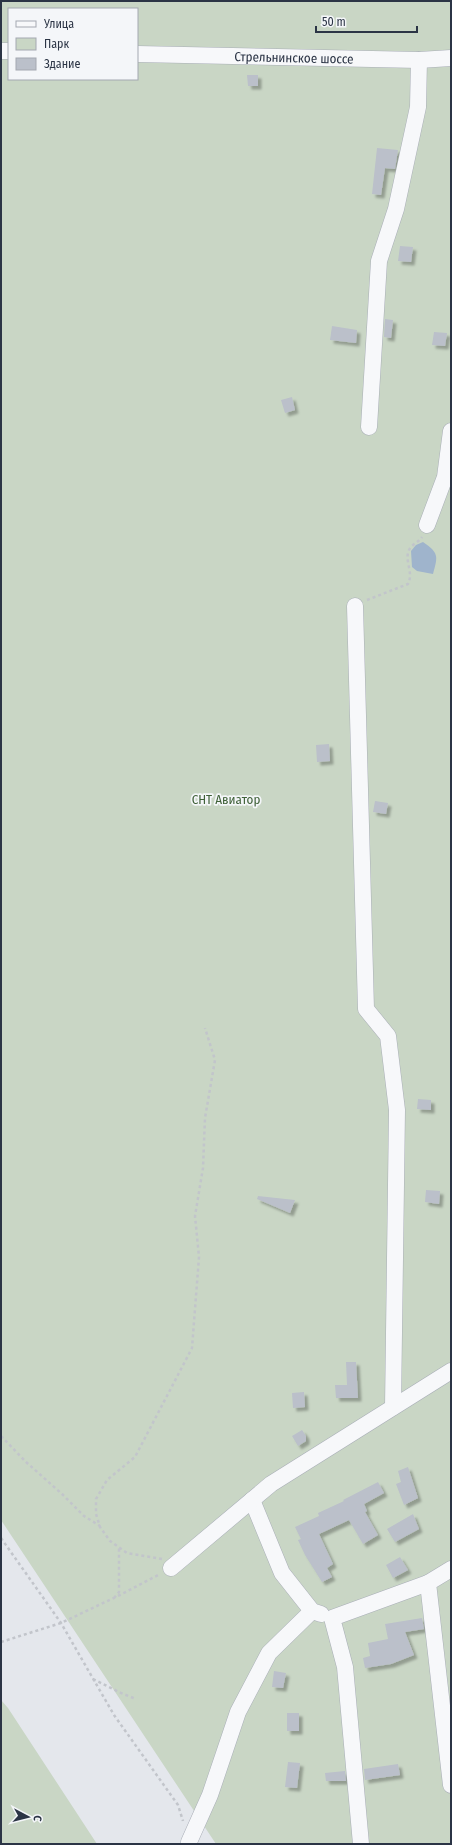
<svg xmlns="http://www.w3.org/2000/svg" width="452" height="1845" font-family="'Fira Sans Condensed',sans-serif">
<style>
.green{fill:#c9d6c5;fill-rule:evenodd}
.water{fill:#9fb4cc}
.building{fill:#bbc0ca;filter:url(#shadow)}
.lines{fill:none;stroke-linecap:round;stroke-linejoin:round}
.minor-casing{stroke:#a9aeb7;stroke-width:17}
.path{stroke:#c2c5cb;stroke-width:2.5;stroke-dasharray:3 3;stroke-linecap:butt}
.minor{stroke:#f7f8fa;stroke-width:16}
.labels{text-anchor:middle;stroke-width:3.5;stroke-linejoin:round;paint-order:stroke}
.street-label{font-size:13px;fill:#2b3445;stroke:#f4f6f9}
.park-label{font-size:13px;fill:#3f6138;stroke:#f4f6f9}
</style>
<defs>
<filter id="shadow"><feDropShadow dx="3.5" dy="3.5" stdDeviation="1" flood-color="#0004"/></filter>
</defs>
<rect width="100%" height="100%" fill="#e4e7ec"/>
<path class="green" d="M1 1H451V1844H216L1 1520ZM9 9H137V79H9Z
M1 1700 8 1708 97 1844H1Z"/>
<path class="water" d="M423 542C439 553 438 556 433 574L417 571 412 567 411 551 416 545Z"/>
<path class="building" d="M247 75H258V86H248Z
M377 148 398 150 395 169 385 168 381 195 372 194Z
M400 246 413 247 411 262 398 261Z
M385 319 393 320 391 338 384 337Z
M332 326 357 330 356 343 330 340Z
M434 332 447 333 445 346 432 345Z
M292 397 295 410 285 413 281 400Z
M329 744 330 761 317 762 316 745Z
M375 801 388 803 386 814 373 812Z
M418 1099 431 1100V1110L417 1109Z
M426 1190 440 1191 439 1204 425 1202Z
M258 1196 295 1200 290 1213 257 1199Z
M346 1362H356L358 1398H336L335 1385H347Z
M304 1392 305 1407 293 1408 292 1393Z
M302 1430 306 1436V1441L298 1446 292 1436Z
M408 1467 418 1498 404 1505 396 1484 401 1482 398 1471Z
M378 1482 384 1493 364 1504 367 1511 365 1512 378 1535 363 1544 349 1520 319 1534 333 1564 327 1568 332 1577 322 1582 305 1555 298 1540 301 1539 295 1527 319 1516 318 1513 344 1501 343 1500Z
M413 1514 419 1529 395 1542 387 1529Z
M400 1557 408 1570 393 1578 386 1565Z
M422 1618 424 1629 405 1632 414 1655 391 1664 365 1668 363 1658 370 1656 368 1643 388 1639 385 1624Z
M274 1671 286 1673 283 1688 272 1687Z
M287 1713H299V1731H287Z
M288 1762 300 1763 297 1788 285 1787Z
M398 1764 400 1775 365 1780 364 1769Z
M345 1771 346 1781H326L325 1773Z"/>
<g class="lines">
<g class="minor-casing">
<g id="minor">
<path d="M1 51H9"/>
<path id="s1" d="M137 54 419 60 451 58"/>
<path d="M369 427 379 261 396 209 418 107 419 60"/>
<path d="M427 525 445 477 451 431"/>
<path d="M355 606 366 1009 388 1036 397 1110 393 1407"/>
<path d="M252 1500 282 1573 312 1611 321 1614"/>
<path d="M171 1568 271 1484 451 1371"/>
<path d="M451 1569 428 1583 451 1785"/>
<path d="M189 1842 210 1795 238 1712 269 1653 312 1611"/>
<path d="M361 1844 345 1667 332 1618 428 1583"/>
</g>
</g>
<path class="path" d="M367 600 408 584C414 572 404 561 409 550 412 544 419 542 422 537
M1 1436 26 1462 62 1494 84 1516 100 1526
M1 1538 61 1623 114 1715 178 1805 183 1821
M162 1559 127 1553 110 1541 100 1527 96 1514V1499L107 1480 135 1457 192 1348 199 1257 195 1216 203 1168 205 1118 215 1060 205 1028
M114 1598 119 1592V1548
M1 1642 61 1623 120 1595 160 1574
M93 1679 121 1693 136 1699"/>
<use href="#minor" class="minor"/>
</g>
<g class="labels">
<g class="street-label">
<text dy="5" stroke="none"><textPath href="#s1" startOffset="157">Стрельнинское шоссе</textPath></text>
</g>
<g class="park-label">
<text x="226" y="804">СНТ Авиатор</text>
</g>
</g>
<rect width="452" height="1845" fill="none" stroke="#2b3445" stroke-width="4"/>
<rect x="8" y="8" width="130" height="72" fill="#f4f6f9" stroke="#a4a8b1"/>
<rect x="16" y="21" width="20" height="6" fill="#f7f8fa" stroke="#a4a8b1"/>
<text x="44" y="28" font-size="12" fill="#2b3445">Улица</text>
<rect x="16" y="38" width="20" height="12" fill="#c9d6c5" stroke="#a4a8b1"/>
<text x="44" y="48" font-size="12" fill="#2b3445">Парк</text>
<rect x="16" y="58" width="20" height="12" fill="#bbc0ca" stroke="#a4a8b1"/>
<text x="44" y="68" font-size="12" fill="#2b3445">Здание</text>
<g transform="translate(28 1817) rotate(97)" stroke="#f4f6f9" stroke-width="3" paint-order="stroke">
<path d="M0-3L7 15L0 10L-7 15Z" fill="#2b3445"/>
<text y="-6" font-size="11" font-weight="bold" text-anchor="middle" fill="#2b3445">С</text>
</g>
<path d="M316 26v6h101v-6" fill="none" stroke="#2b3445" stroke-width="2"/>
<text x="322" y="26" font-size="12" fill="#2b3445" stroke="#f4f6f9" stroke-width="3" paint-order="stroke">50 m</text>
</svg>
